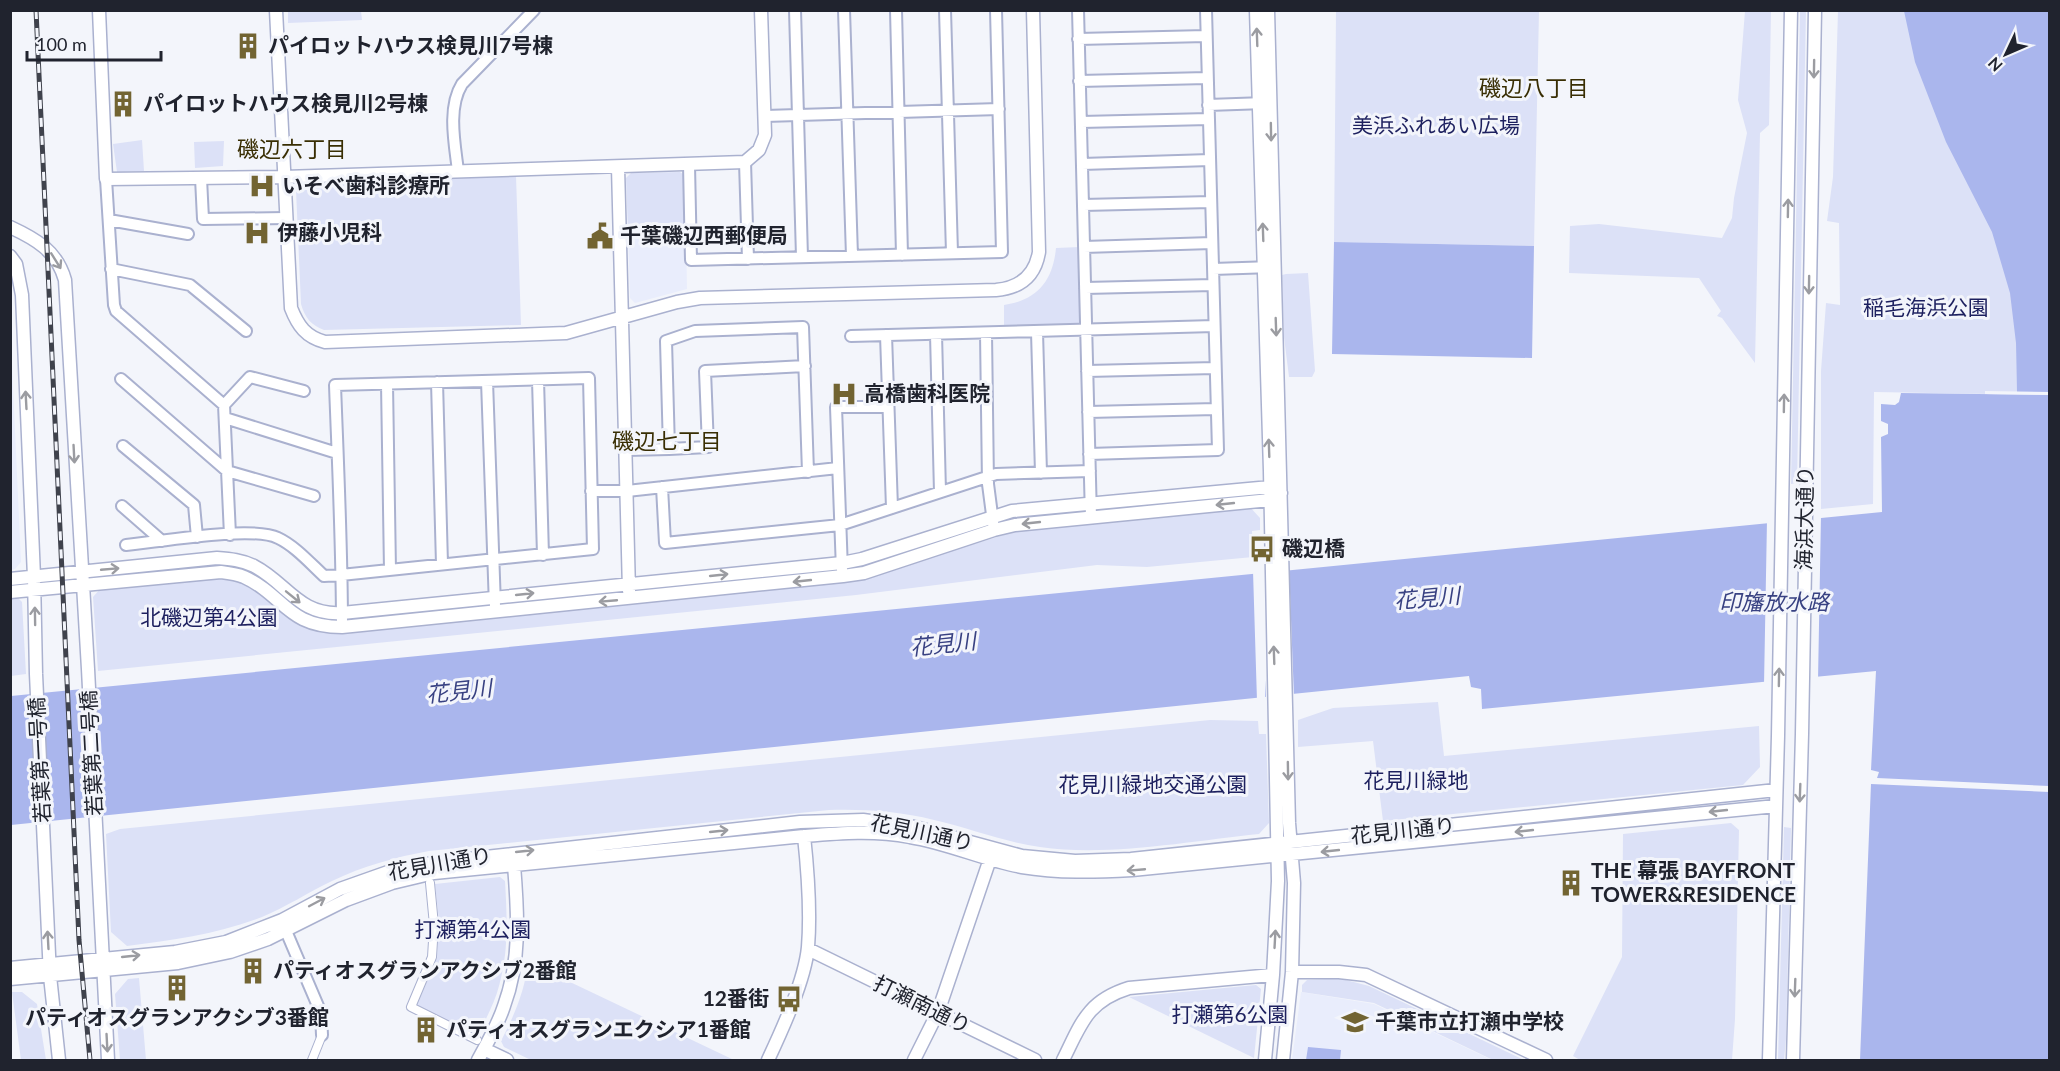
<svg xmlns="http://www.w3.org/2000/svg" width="2060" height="1071" font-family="Lato,'Noto Sans JP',sans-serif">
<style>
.built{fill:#e9edfc}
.green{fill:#dce1f7}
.water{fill:#aab6ed}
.pier{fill:#f3f5fb}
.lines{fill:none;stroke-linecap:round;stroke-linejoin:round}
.pedestrian-casing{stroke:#aab1cf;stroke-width:10}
.minor-casing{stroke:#aab1cf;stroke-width:14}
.tertiary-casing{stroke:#aab1cf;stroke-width:15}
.pedestrian{stroke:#fff;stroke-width:8}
.minor{stroke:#fff;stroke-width:10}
.tertiary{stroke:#fff;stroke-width:12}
.rail-casing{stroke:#3f424c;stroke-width:5}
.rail{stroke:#f3f5fb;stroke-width:3;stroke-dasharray:9;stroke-linecap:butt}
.oneway{stroke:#9b9ca1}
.labels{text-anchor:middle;stroke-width:6;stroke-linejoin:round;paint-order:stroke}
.poi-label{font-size:21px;font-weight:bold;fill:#20232e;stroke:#f3f5fb;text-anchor:start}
.park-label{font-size:21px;fill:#1d205f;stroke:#f3f5fb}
.street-label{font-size:21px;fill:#20232e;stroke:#f3f5fb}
.neighbourhood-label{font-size:22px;fill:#392e03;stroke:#f3f5fb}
.water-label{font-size:22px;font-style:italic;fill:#384182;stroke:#f3f5fb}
</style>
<rect width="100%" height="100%" fill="#f3f5fb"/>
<path class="built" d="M686 232 687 289 635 303 630 298 628 233Z
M10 321 21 562 15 569 11 570Z
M1301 992 1374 1004 1492 1060H1292Z"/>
<path class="green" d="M1806 10 1797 483 1791 484 1800 11Z
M288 11H361L362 20 288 23Z
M1336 11H1539L1534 246 1334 242Z
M1745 11H1771L1769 125 1760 133 1755 363 1722 318 1717 316 1721 311 1699 278 1569 273 1570 226 1599 224 1722 238 1732 218 1734 198 1747 133 1738 100Z
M1838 11H1967L2016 198 2017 391 2049 392V395L1874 392 1873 504 1821 509V371L1826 303 1840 305 1839 223 1827 221 1833 177Z
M142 140 144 171 117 172 113 144Z
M224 141 223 166 195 168 194 142Z
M680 172 684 175 686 231 628 232 626 178 631 173Z
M516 176 521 325 324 330C311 325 305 318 301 304L296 190 304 182Z
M1080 247 1082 323 1079 326 1004 328V305C1038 300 1053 280 1056 248Z
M1308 273 1315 371 1312 377H1289L1284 337 1282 275 1286 274Z
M1249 506 1260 518V530L1252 531 1253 557 1147 567 1097 565 856 595 98 671 93 597 100 589 223 575C259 584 280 616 314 629 323 632 333 632 342 633L856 580 1017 531Z
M828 570 827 572 645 591V587Z
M18 598 22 602 26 674 11 676V599Z
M480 604 479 607 356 620 355 617Z
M1438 702 1444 756 1759 726 1760 767 1743 785 1383 821 1373 741 1298 747V720L1333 708Z
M1210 720 1258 721 1259 734H1266L1269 823 1259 834C1190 841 1108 857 1040 847 1004 842 969 828 934 820 899 811 864 809 829 810L429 851C396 857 363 866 332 881 309 892 286 907 262 917 218 934 174 940 127 946L111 932 106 834 120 829Z
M1731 823 1739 830 1735 1019 1732 1060H1580L1573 1056 1622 957 1623 834Z
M1784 827 1791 828 1786 1039 1784 1060H1778Z
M500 877 505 881C507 916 509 951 499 986 495 1002 486 1018 479 1034L476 1035 416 1006 437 958 439 921 435 884Z
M528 962 734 1060H531L504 1047 501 1041C514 1016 525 991 528 962Z
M139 978 146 1060H120L115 994 128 979Z
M1326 979H1342L1369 986 1524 1060H1493L1374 1003 1302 992V985L1307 980Z
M1256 985 1261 989 1254 1058 1129 997Z
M12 992H22L37 1004 46 1060H21Z"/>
<path class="water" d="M1914 10 2049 11V392H2017L2016 343 2010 293 1992 232 1946 142 1915 62 1904 11Z
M1334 242 1534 246 1532 358 1332 354Z
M1901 393 2049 395V786L1877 778 1879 772 1871 770 1876 671 1482 709 1481 689 1471 687 1469 676 11 825V696L1882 512 1881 437 1888 434V424L1881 421V404L1895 405 1899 402Z
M1871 784 2049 792V1060H1860Z
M1308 1047 1341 1050 1340 1060H1306Z"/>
<path class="pier" d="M1985 391 2049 392V395L1985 394Z
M1821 515 1818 680 1764 685 1767 520Z
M1289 567 1294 697 1266 700 1265 680V700L1257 701 1253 571Z"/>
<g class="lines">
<g class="pedestrian-casing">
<path id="pedestrian" d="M430 883 434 925 432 957 411 1007 477 1040
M312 1060 322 1035"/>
</g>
<g class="minor-casing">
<path id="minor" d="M795 10 802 257
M844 10 852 256
M896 10 902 255
M945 10 952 253
M1078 10 1091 518
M1078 39 1206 36
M1079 81 1207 78
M1208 105 1265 103
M765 116 999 109
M1081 122 1209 119
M745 162 748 259
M1082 164 1210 160
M689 165 691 260 1002 252 996 10
M458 171C455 145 447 108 462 84L534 10
M201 178 203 219 286 218
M106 179 114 305 116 311 224 405
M1083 205 1211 202
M109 220 188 234
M1084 247 1212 243
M111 269 190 285 246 331
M1213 269 1272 267
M1085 288 1213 285
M1037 332 1041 473
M986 333 988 484 994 530
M936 334 940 492
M886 335 892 508
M851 336 1214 326
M1087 371 1215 368
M121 379 227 471 314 496
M538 380 543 555
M487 381 495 606
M437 382 442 564
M387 384 390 570
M1088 412 1216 409
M225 418 337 453
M123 446 194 505 197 537
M669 449 708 447 705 371 805 366
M626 450 669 449 666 341 695 331 803 327 808 472
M1089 454 1218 450 1206 10
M662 487 665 543 840 525 996 474 1090 471
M591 491H627L838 468
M122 506 162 541
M230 535 224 405 250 377 304 391
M126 545C158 542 252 525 278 538 295 546 310 563 324 576L341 575 593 549 589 378 335 385C338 466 342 546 342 627
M842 570 836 407H888
M286 931 321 1013 322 1035"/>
</g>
<g class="tertiary-casing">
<path id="tertiary" d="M99 10 106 179 284 177 745 162 759 150 765 135 761 10
M276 10 291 308C298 326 306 337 325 342L566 333 677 302 700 298 996 290C1020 288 1035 276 1039 252L1033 10
M1256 10 1270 471 1278 881 1273 975 1265 1060
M1268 10 1289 823 1294 883 1292 972 1283 1060
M618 167 629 591
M10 227C36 239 57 251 65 280L88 669 108 1060
M10 256 16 264 22 295 34 577 36 674 50 976 59 1060
M10 579 217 558C230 559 242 560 254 566 287 583 299 616 342 613L842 563 862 559 1012 511 1270 487 1281 493 1270 500 1015 525 994 530 864 573 843 576 342 627C287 627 285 596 244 577 237 574 229 573 221 572L10 592
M808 949 1035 1060
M10 968 175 952 226 942 282 920 340 889 388 872 431 863 800 822 863 820 915 827 1022 856 1075 861 1131 859 1776 790
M1292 972H1339L1366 975 1546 1060
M10 979 178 963 230 952 268 939 346 900 392 883 434 873 804 836C840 833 874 830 910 837 948 843 984 860 1022 867 1058 873 1095 872 1132 870L1776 806
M484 1049 507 1060
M478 1060C487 1043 498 1025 504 1006 521 960 518 914 514 865
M768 1060C782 1030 805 980 808 947 811 910 808 873 804 836
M914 1060 938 1012 990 859
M1063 1060C1081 1024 1087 1001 1129 988L1273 975
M1769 1060 1778 736 1791 10
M1793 1060 1802 734 1815 10"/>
</g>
<use href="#pedestrian" class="pedestrian"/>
<use href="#minor" class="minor"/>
<use href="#tertiary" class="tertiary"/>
<g class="rail-casing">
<path id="rail" d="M36 10 79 940 90 1060"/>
</g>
<use href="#rail" class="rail"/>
</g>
<defs><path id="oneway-shaft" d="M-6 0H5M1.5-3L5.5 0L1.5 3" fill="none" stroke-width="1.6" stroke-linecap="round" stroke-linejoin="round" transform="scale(1.5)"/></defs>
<g class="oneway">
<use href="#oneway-shaft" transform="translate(1257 37) rotate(-92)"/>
<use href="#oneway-shaft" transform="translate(1814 69) rotate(91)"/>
<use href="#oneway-shaft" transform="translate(1271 132) rotate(89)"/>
<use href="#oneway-shaft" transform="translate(1788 208) rotate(-89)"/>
<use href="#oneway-shaft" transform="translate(1263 232) rotate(-92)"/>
<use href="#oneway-shaft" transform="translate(56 261) rotate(58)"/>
<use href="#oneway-shaft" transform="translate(1809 285) rotate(91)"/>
<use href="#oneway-shaft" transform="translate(1276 327) rotate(88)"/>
<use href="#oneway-shaft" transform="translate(26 400) rotate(-93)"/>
<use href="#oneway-shaft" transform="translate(1784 403) rotate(-89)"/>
<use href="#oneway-shaft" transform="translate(1269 448) rotate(-92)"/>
<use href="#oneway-shaft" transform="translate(74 454) rotate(87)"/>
<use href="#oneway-shaft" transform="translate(1225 504) rotate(174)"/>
<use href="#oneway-shaft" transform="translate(1031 523) rotate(174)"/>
<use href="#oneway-shaft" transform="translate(110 569) rotate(-5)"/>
<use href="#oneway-shaft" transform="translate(719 575) rotate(-6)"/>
<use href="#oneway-shaft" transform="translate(802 581) rotate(174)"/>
<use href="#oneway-shaft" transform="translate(525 594) rotate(-6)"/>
<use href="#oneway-shaft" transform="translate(293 597) rotate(39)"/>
<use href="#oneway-shaft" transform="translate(608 601) rotate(175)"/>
<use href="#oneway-shaft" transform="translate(35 616) rotate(-91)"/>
<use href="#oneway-shaft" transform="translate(1274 655) rotate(-92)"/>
<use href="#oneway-shaft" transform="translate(1779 677) rotate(-89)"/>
<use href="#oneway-shaft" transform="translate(1288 771) rotate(89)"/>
<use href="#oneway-shaft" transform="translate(1800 793) rotate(92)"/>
<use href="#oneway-shaft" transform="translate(1718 811) rotate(174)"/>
<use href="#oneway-shaft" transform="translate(719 831) rotate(-6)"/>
<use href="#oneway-shaft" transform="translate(1524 831) rotate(174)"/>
<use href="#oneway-shaft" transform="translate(525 851) rotate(-6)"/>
<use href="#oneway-shaft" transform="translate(1330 851) rotate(174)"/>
<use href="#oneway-shaft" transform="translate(1136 870) rotate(175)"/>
<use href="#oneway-shaft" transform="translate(317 902) rotate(-28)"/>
<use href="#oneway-shaft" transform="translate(1275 939) rotate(-87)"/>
<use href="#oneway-shaft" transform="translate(48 940) rotate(-93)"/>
<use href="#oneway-shaft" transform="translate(131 956) rotate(-6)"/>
<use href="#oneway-shaft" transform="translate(1795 988) rotate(92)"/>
<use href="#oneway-shaft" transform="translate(107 1043) rotate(87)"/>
</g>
<defs>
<g id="building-bare" transform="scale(2.07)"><path d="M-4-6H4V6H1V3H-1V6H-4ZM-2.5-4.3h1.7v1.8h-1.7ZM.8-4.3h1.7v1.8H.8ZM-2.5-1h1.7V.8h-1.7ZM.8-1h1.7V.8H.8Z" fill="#726432" stroke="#f3f5fb" stroke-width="2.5" paint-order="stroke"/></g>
<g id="hospital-bare" transform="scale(2.07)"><path d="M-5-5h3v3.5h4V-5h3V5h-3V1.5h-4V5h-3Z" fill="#726432" stroke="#f3f5fb" stroke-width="2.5" paint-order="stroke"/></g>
<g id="civic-bare" transform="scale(2.07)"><path d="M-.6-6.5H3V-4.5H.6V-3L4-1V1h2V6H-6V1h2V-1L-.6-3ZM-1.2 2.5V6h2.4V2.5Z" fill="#726432" stroke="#f3f5fb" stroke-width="2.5" paint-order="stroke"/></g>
<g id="bus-bare" transform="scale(2.07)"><path d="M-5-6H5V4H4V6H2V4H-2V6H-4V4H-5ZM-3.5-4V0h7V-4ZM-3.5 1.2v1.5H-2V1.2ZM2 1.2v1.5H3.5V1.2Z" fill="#726432" stroke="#f3f5fb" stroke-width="2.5" paint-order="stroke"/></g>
<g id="school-bare" transform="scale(2.07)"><path d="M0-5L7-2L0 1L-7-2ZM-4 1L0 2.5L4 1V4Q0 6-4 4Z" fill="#726432" stroke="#f3f5fb" stroke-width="2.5" paint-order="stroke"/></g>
</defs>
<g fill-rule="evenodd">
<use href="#building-bare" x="248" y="46"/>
<use href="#building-bare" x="123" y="104"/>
<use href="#hospital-bare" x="262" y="186"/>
<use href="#hospital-bare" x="257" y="233"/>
<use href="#civic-bare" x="600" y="236"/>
<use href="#hospital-bare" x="844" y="394"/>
<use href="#bus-bare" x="1262" y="549"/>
<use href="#building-bare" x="1571" y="883"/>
<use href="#building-bare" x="253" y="971"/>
<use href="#building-bare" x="177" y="988"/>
<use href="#bus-bare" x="789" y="999"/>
<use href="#school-bare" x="1355" y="1022"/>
<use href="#building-bare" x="426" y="1030"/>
</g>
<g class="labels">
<g class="poi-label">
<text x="268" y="53">パイロットハウス検見川7号棟</text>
<text x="143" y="111">パイロットハウス検見川2号棟</text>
<text x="282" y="193">いそべ歯科診療所</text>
<text x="277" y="240">伊藤小児科</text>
<text x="620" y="243">千葉磯辺西郵便局</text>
<text x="864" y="401">高橋歯科医院</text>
<text x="1282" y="556">磯辺橋</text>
<text x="1591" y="878">THE 幕張 BAYFRONT<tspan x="1591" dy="24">TOWER&amp;RESIDENCE</tspan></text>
<text x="273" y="978">パティオスグランアクシブ2番館</text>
<text x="769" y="1006" text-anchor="end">12番街</text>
<text x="177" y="1025" text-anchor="middle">パティオスグランアクシブ3番館</text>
<text x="1375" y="1029">千葉市立打瀬中学校</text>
<text x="446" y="1037">パティオスグランエクシア1番館</text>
</g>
<g class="park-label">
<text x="1436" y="133">美浜ふれあい広場</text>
<text x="1926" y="315">稲毛海浜公園</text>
<text x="209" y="625">北磯辺第4公園</text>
<text x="1416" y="788">花見川緑地</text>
<text x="1153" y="792">花見川緑地交通公園</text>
<text x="473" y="937">打瀬第4公園</text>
<text x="1230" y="1022">打瀬第6公園</text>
</g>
<g class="street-label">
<text transform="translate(1805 518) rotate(-89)" y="7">海浜大通り</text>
<text transform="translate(92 753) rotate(-93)" y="7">若葉第二号橋</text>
<text transform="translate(40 760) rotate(-93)" y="7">若葉第一号橋</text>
<text transform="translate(1403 831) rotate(-6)" y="7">花見川通り</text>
<text transform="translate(922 833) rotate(12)" y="7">花見川通り</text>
<text transform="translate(440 864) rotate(-10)" y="7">花見川通り</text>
<text transform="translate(922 1005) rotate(26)" y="7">打瀬南通り</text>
</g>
<g class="neighbourhood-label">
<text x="1534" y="96">磯辺八丁目</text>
<text x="292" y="157">磯辺六丁目</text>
<text x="667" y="449">磯辺七丁目</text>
</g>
<g class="water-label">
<text transform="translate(1427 598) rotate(-5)" y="8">花見川</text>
<text x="1774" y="610">印旛放水路</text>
<text transform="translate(943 644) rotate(-6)" y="8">花見川</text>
<text transform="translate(459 691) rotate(-6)" y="8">花見川</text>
</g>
</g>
<rect width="2060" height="1071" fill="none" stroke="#20232e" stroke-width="24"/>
<g transform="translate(2006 54) rotate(226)" stroke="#f3f5fb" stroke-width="4.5" paint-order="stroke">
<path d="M0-4.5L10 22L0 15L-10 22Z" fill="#20232e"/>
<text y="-9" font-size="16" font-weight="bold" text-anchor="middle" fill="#20232e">N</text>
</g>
<path d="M27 51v9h134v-9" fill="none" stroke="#20232e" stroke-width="3"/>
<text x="36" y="51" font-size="18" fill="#20232e" stroke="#f3f5fb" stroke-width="4.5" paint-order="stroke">100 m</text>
</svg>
